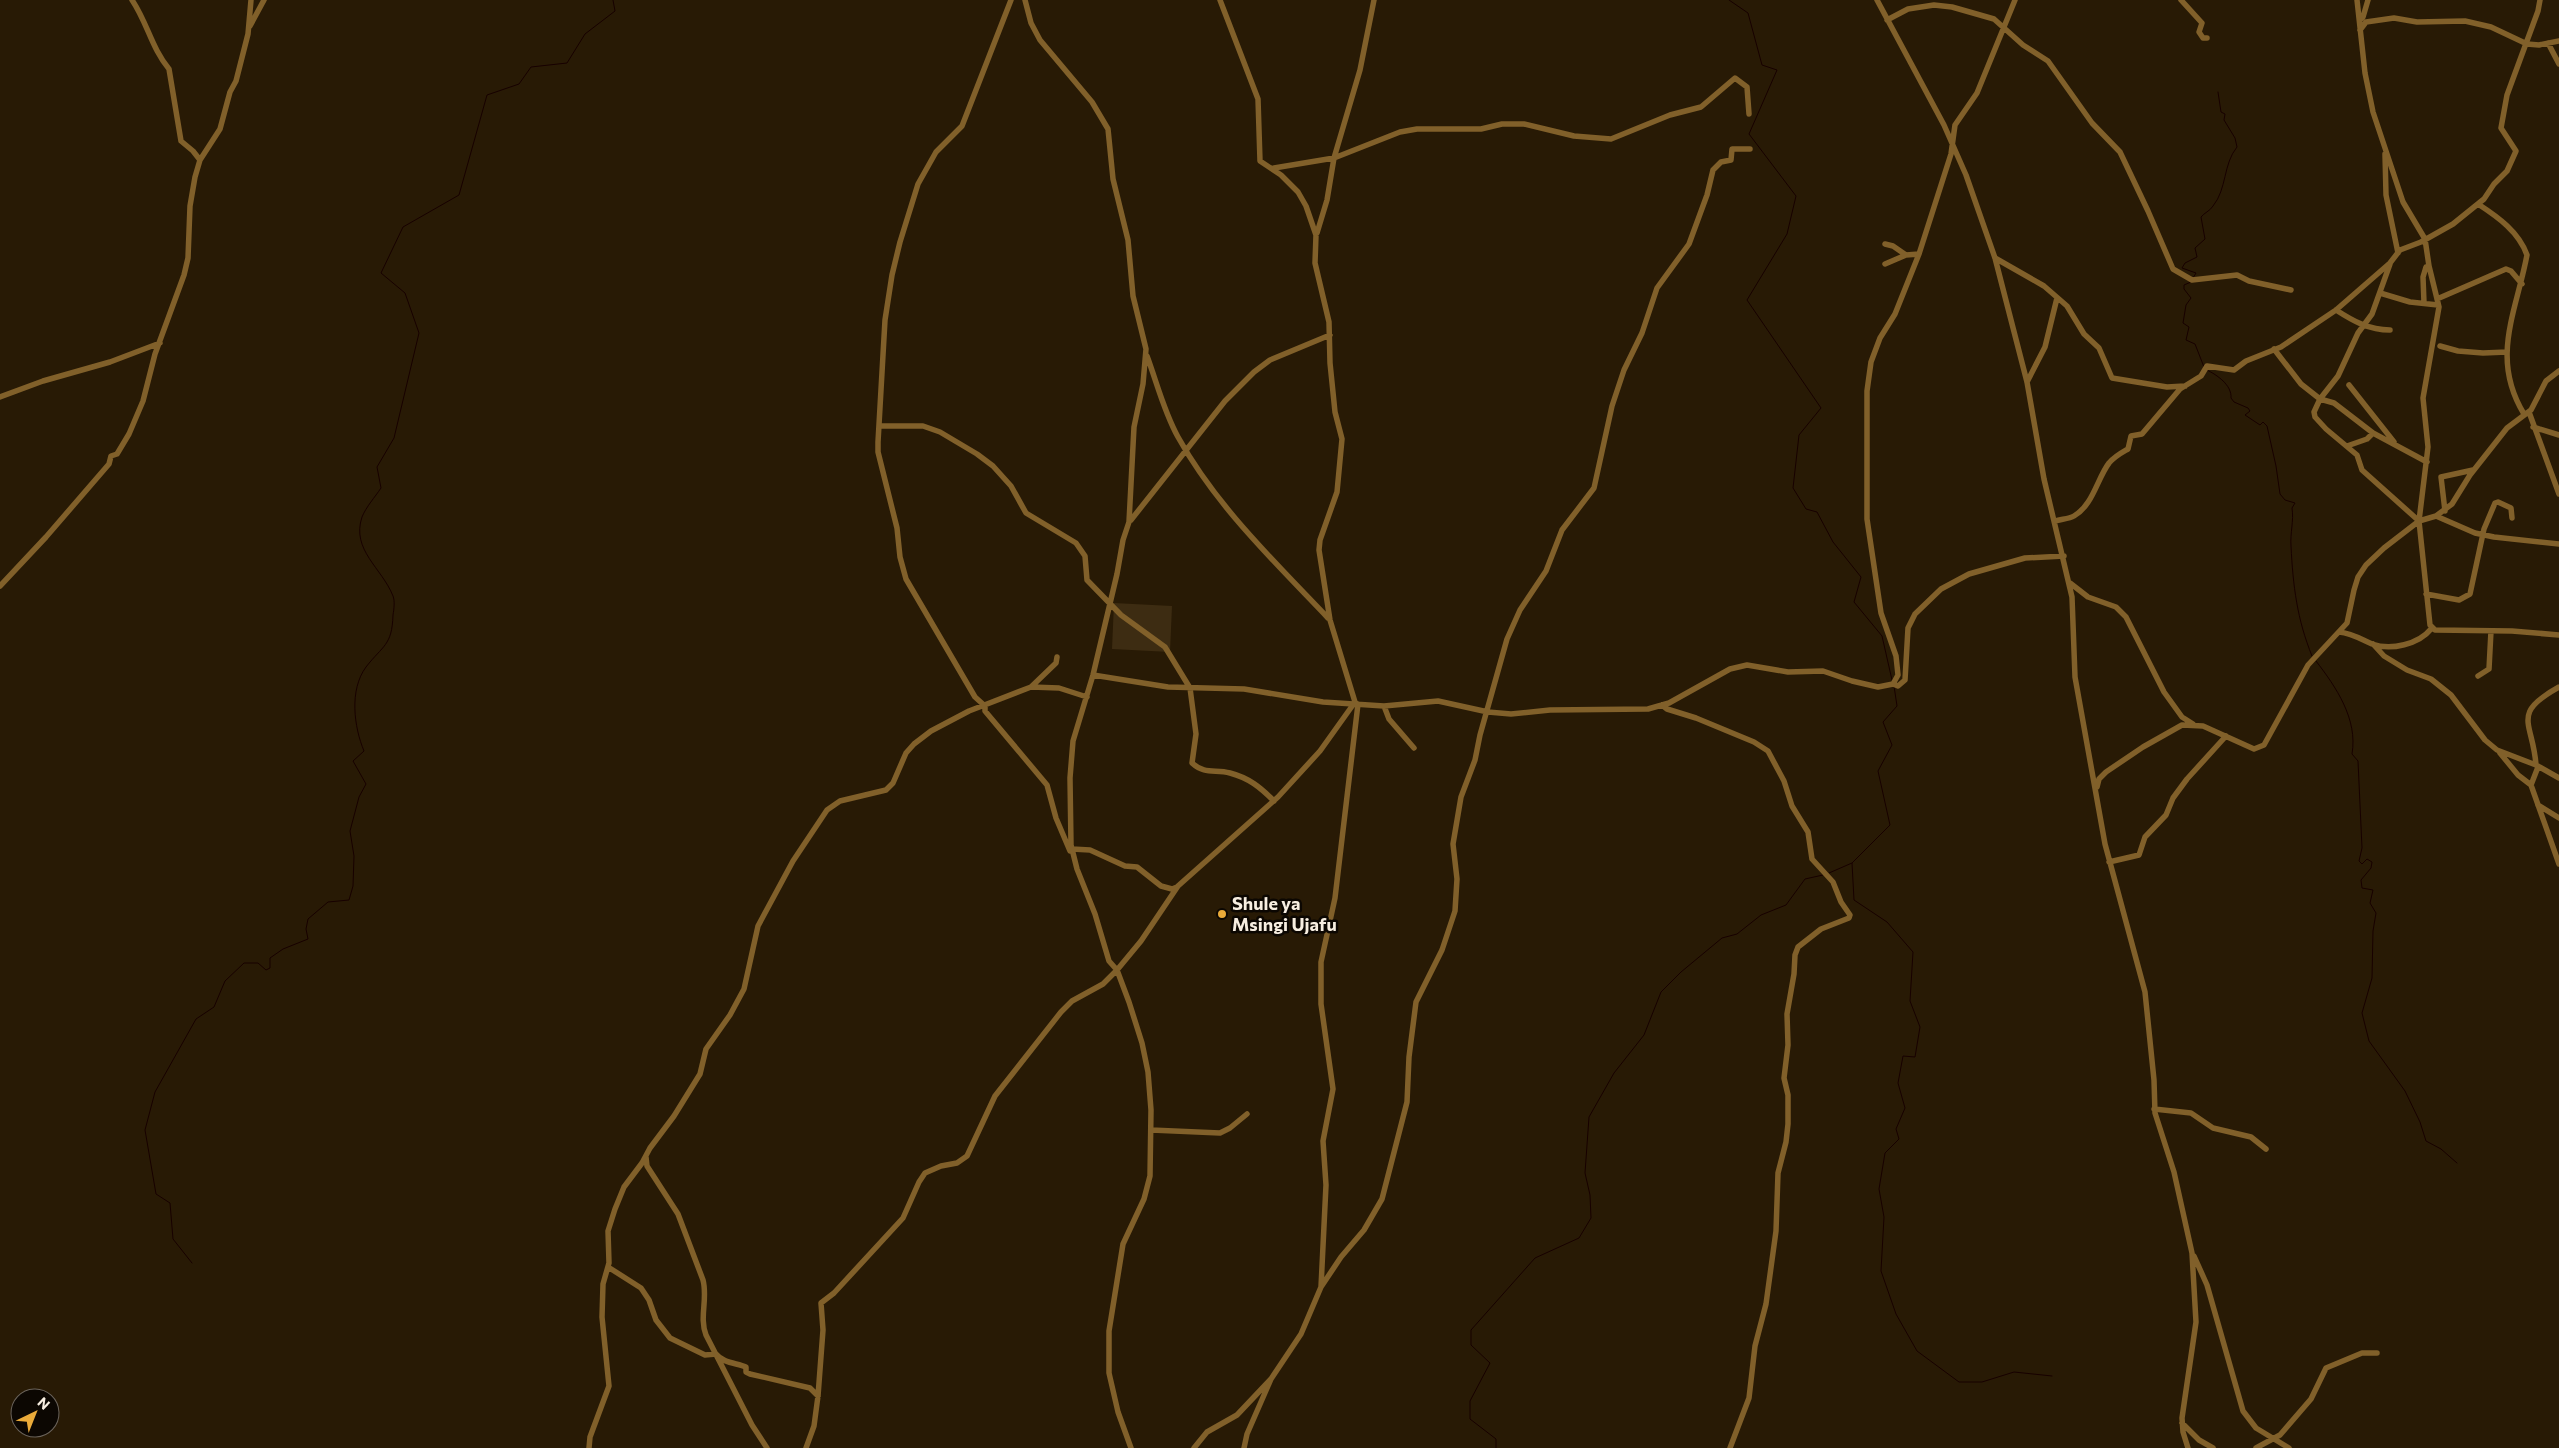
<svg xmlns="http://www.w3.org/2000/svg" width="2559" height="1448" font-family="Commissioner,sans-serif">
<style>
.green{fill:#3d2c12}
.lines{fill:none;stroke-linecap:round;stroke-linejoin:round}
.stream{stroke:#170000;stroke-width:1}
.minor{stroke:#81602a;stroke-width:5.5}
.poi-dot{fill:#eaaa39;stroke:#0c0702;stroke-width:2}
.labels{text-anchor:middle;stroke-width:5;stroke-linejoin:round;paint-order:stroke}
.poi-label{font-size:18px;font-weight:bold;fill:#f7eee1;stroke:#0c0702;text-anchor:start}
</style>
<rect width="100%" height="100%" fill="#281a05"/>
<path class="green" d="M1114 603 1172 606 1170 652 1112 649Z"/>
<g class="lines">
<path class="stream" d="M1729 0 1748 13 1762 65 1777 70 1749 134 1796 196 1787 234 1747 300 1821 408 1799 435 1793 488 1806 509 1817 512 1833 542 1861 577 1854 602 1882 636 1892 680
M2193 278 2196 273 2182 268 2185 263 2197 257 2195 248 2205 239 2201 217C2204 213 2210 211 2213 206 2227 189 2223 164 2237 147L2235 138 2224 120 2225 114 2221 112 2218 92
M2191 282 2184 285V289L2191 298 2186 305 2183 323 2189 327 2186 340 2195 344 2204 367
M2207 370C2217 375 2232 385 2231 398L2234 402 2248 408 2250 411 2245 415 2260 425 2263 422 2267 426 2276 466 2280 494 2285 500 2295 503 2292 508C2294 521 2290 533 2291 546 2293 586 2297 619 2312 656
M2316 661C2336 687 2358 719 2352 754L2358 761 2362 848 2359 861 2362 864 2367 859 2372 862 2371 868 2361 880 2362 888 2373 890 2370 903 2376 913 2373 931 2372 978 2362 1013 2369 1041 2405 1091 2420 1122 2426 1141 2441 1149 2457 1163
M1894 686 1897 706 1883 722 1892 745 1878 771 1890 825 1852 863 1854 900 1887 922 1913 952 1910 1001 1920 1027 1915 1057 1903 1056 1898 1083 1905 1108 1896 1129 1899 1139 1885 1153 1879 1189 1884 1217 1881 1271 1896 1314 1917 1351 1959 1382H1982L2014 1372 2052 1376
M1829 873 1852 863
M192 1263 173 1239 170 1203 156 1194 145 1130 155 1092 196 1019 214 1007 225 981 244 963H258L266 970 270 968V958L283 949 308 939 306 929 308 919 328 902 349 900 353 886 354 856 350 831 359 797 366 784 353 761 364 751C354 727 349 690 366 667 383 645 392 646 393 615 394 609 395 601 393 596 382 568 351 550 362 517 366 507 375 497 381 488L377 467 394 438 419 333 405 293 381 273 403 227 459 195 487 95 519 84 531 67 567 63 585 34 615 11 613 0
M1496 1448V1439L1470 1419V1401L1490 1363 1471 1345V1330L1535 1258 1579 1238 1591 1218 1590 1195 1585 1173 1589 1117 1614 1073 1644 1035 1661 992 1681 972 1722 938 1737 934 1761 915 1786 905 1805 879 1823 875"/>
<path class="minor" d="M132 0C147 22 152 49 169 69L181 141 193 151 200 160
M1011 0 962 126 936 152 918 184 900 242 892 275 885 320 878 442V452L897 528 900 557 906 579 975 697 985 706V711L1047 785 1056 818 1070 851
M1025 0 1031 23 1040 40 1092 102 1108 129 1113 179 1128 240 1133 296 1146 349 1143 384 1134 427 1129 522 1123 540 1117 574 1093 675 1073 741 1070 778 1071 845 1077 869 1095 914 1109 961 1117 970 1129 1002 1142 1043 1148 1072 1151 1110 1150 1176 1144 1199 1123 1244 1109 1331V1373L1118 1412 1131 1448
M1877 0 1944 125 1966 175 1995 258 2027 382 2044 479 2072 597 2075 677 2105 844 2145 992 2154 1080 2155 1113 2174 1172 2192 1253 2196 1322 2182 1418 2183 1432 2188 1448
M2181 0 2202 23 2199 32 2203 38H2207
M2357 0 2365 73 2373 112 2403 202 2425 239 2429 266 2439 307 2423 398 2428 447 2419 521 2430 625 2435 630 2512 631 2559 635
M1887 20 1908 9 1934 5 1952 7 1994 19 2023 45 2048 61 2092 123 2120 152 2148 211 2173 269 2192 280 2237 275 2249 281 2291 290
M2360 20 2363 17 2368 0
M250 26 264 0
M2360 30 2366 22 2394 18 2417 22 2465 21 2491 27 2527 44 2539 45 2559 41
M2548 43 2559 64
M2385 154 2386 195 2398 253
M1274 168 1334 158 1400 132 1417 129H1481L1502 124H1524L1574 136 1611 139 1670 115 1701 107 1735 78 1747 87 1749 114
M2478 204C2498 217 2519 232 2527 255 2516 313 2490 358 2524 414
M1317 233 1327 200 1334 158 1360 70 1374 0
M1885 244 1893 246 1906 255 1919 254
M1995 258 2044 286 2067 306 2084 334 2099 348 2112 378 2167 387 2185 386
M1885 264 1906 255
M2390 264 2372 314 2358 333 2338 376 2320 399 2314 412 2315 417 2326 429 2357 455 2362 470 2419 521
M2380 293 2410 302 2438 305
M2437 299 2506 269 2511 271 2522 284
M2424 303 2423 277 2426 267
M2336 310C2353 321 2369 330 2390 330
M2440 346 2458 351 2483 353 2507 352
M2274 349 2301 384 2320 399 2334 403 2373 433 2427 462
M1147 356C1157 383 1164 412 1178 437 1216 506 1275 562 1328 618
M2027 382 2045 347 2057 298
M2349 385 2394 442
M0 397 43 381 110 362 160 343
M2529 412 2559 494
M880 426H923L940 432 977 454 993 466 1011 486 1026 513 1076 543 1085 556 1087 580 1121 615 1165 647 1190 688 1196 734 1192 763C1205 775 1215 769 1230 773 1249 778 1260 787 1274 801
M2533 427 2559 435
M2347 446 2367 439 2373 433
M2445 511 2441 477 2473 470
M2436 516 2452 504 2470 475 2507 428 2531 410 2546 381 2559 371
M1131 520 1225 401 1254 372 1270 360 1330 335
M2055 521C2061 519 2069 519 2074 516 2093 505 2097 479 2109 463 2115 456 2121 453 2128 449L2131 436 2142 434 2180 389 2201 376 2207 366 2234 370 2246 361 2281 347 2336 310 2390 263 2400 250 2421 242 2453 224 2484 199 2494 184 2507 171 2516 151 2501 128 2507 95 2538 11 2540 0
M2070 583 2088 597 2116 607 2126 617 2164 692 2182 717 2193 724
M0 586 46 537 109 464 111 456 117 454 129 434 143 401 155 354 184 275 188 258 190 206 195 177 200 160 220 129 230 92 236 81 248 34 251 0
M2426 594 2459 600 2470 594 2484 529 2495 503 2498 502 2511 508 2512 518
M2339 632C2351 633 2361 639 2372 644 2391 651 2419 644 2431 629
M2373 644 2384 656 2407 670 2431 679 2451 695 2485 740 2497 750 2536 765 2559 778
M1093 675 1168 687 1244 689 1323 702 1384 706 1438 701 1488 712 1511 714 1550 710 1648 709 1669 703 1730 669 1747 665 1788 672 1823 671 1852 681 1878 687 1893 684 1898 675 1896 656 1881 613 1867 519V391L1871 362 1880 338 1895 314 1919 254 1951 154 1955 125 1977 93 2015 0
M2478 676 2489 669 2491 631
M1893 684 1898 686 1905 680 1908 628 1915 614 1941 589 1969 574 2025 558 2064 556
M1031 687 1056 663 1057 657
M1662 705 1667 709 1696 718 1754 742 1768 751 1784 781 1792 806 1808 832 1812 859 1833 882 1841 902 1850 915 1849 918 1821 929 1798 947 1795 955 1794 974 1787 1014 1788 1045 1784 1078 1788 1095V1124L1786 1142 1778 1173 1776 1231 1766 1304 1755 1346 1749 1398 1730 1448
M1384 706 1389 719 1414 748
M2500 753 2518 775 2531 785
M2536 765C2533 722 2510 714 2559 687
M2538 767 2531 785 2559 864
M2097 787 2099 779 2106 772 2143 747 2182 725 2203 726 2254 749 2264 745 2308 665 2347 623 2354 590 2358 577 2366 565 2384 548 2419 521 2436 516 2475 533 2494 537 2559 544
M2538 805 2559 818
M1072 849 1090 850 1125 866 1137 867 1161 886 1172 889 1177 887
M2109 862 2139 855 2145 837 2166 815 2173 798 2187 779 2226 736
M2154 1109 2191 1113 2213 1128 2251 1137 2266 1149
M1151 1130 1220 1133 1230 1128 1247 1114
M646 1157 647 1166 678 1214 703 1280C708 1299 699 1317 706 1335L752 1425 767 1448
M2194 1256 2207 1285 2243 1411 2256 1428 2289 1448
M608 1267 641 1288 649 1300 656 1320 670 1338 705 1355 716 1354C723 1363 736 1363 746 1367V1372L750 1374 810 1388 818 1396
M1321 1287 1341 1257 1364 1230 1382 1199 1407 1102 1409 1057 1416 1002 1442 950 1455 911 1457 879 1453 844 1461 797 1475 760 1480 735 1507 639 1520 610 1546 571 1562 530 1594 488 1612 406 1624 370 1642 333 1657 288 1689 244 1707 195 1713 170 1721 162 1731 160 1732 149H1750
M2182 1423 2199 1440 2213 1448
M589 1448 590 1437 609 1386 602 1317 603 1284 609 1263 608 1231 615 1209 624 1187 642 1163 650 1148 674 1116 700 1074 706 1049 730 1015 744 989 758 926 793 861 827 810 840 801 886 790 893 783 906 753 914 744 931 731 969 711 1031 687 1059 688 1087 697
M806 1448 814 1426 818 1396 823 1330 821 1303 834 1293 903 1218 919 1182 925 1173 941 1166 957 1163 967 1156 995 1096 1061 1012 1072 1001 1103 984 1117 970 1141 941 1178 886 1278 797 1320 751 1355 702 1330 620 1319 550 1320 540 1337 492 1342 439 1335 412 1330 363 1329 322 1315 263 1316 235 1306 206 1298 192 1281 175 1260 161 1258 99 1220 0
M1194 1448 1207 1432 1237 1415 1271 1379 1301 1334 1321 1287 1326 1185 1323 1141 1333 1089 1321 1004V962L1335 898 1358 704
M1244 1448 1247 1434 1271 1379
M2256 1448 2280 1435 2311 1399 2326 1368 2362 1353H2377"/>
</g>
<circle class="poi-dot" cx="1222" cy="914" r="5"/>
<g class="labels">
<g class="poi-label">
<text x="1232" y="910">Shule ya<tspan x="1232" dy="21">Msingi Ujafu</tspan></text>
</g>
</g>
<g transform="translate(35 1413) rotate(43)"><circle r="24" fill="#0c0702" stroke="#6a635b"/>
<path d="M0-4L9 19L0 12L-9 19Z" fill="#eaaa39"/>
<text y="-8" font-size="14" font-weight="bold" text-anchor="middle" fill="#f7eee1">N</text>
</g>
</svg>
